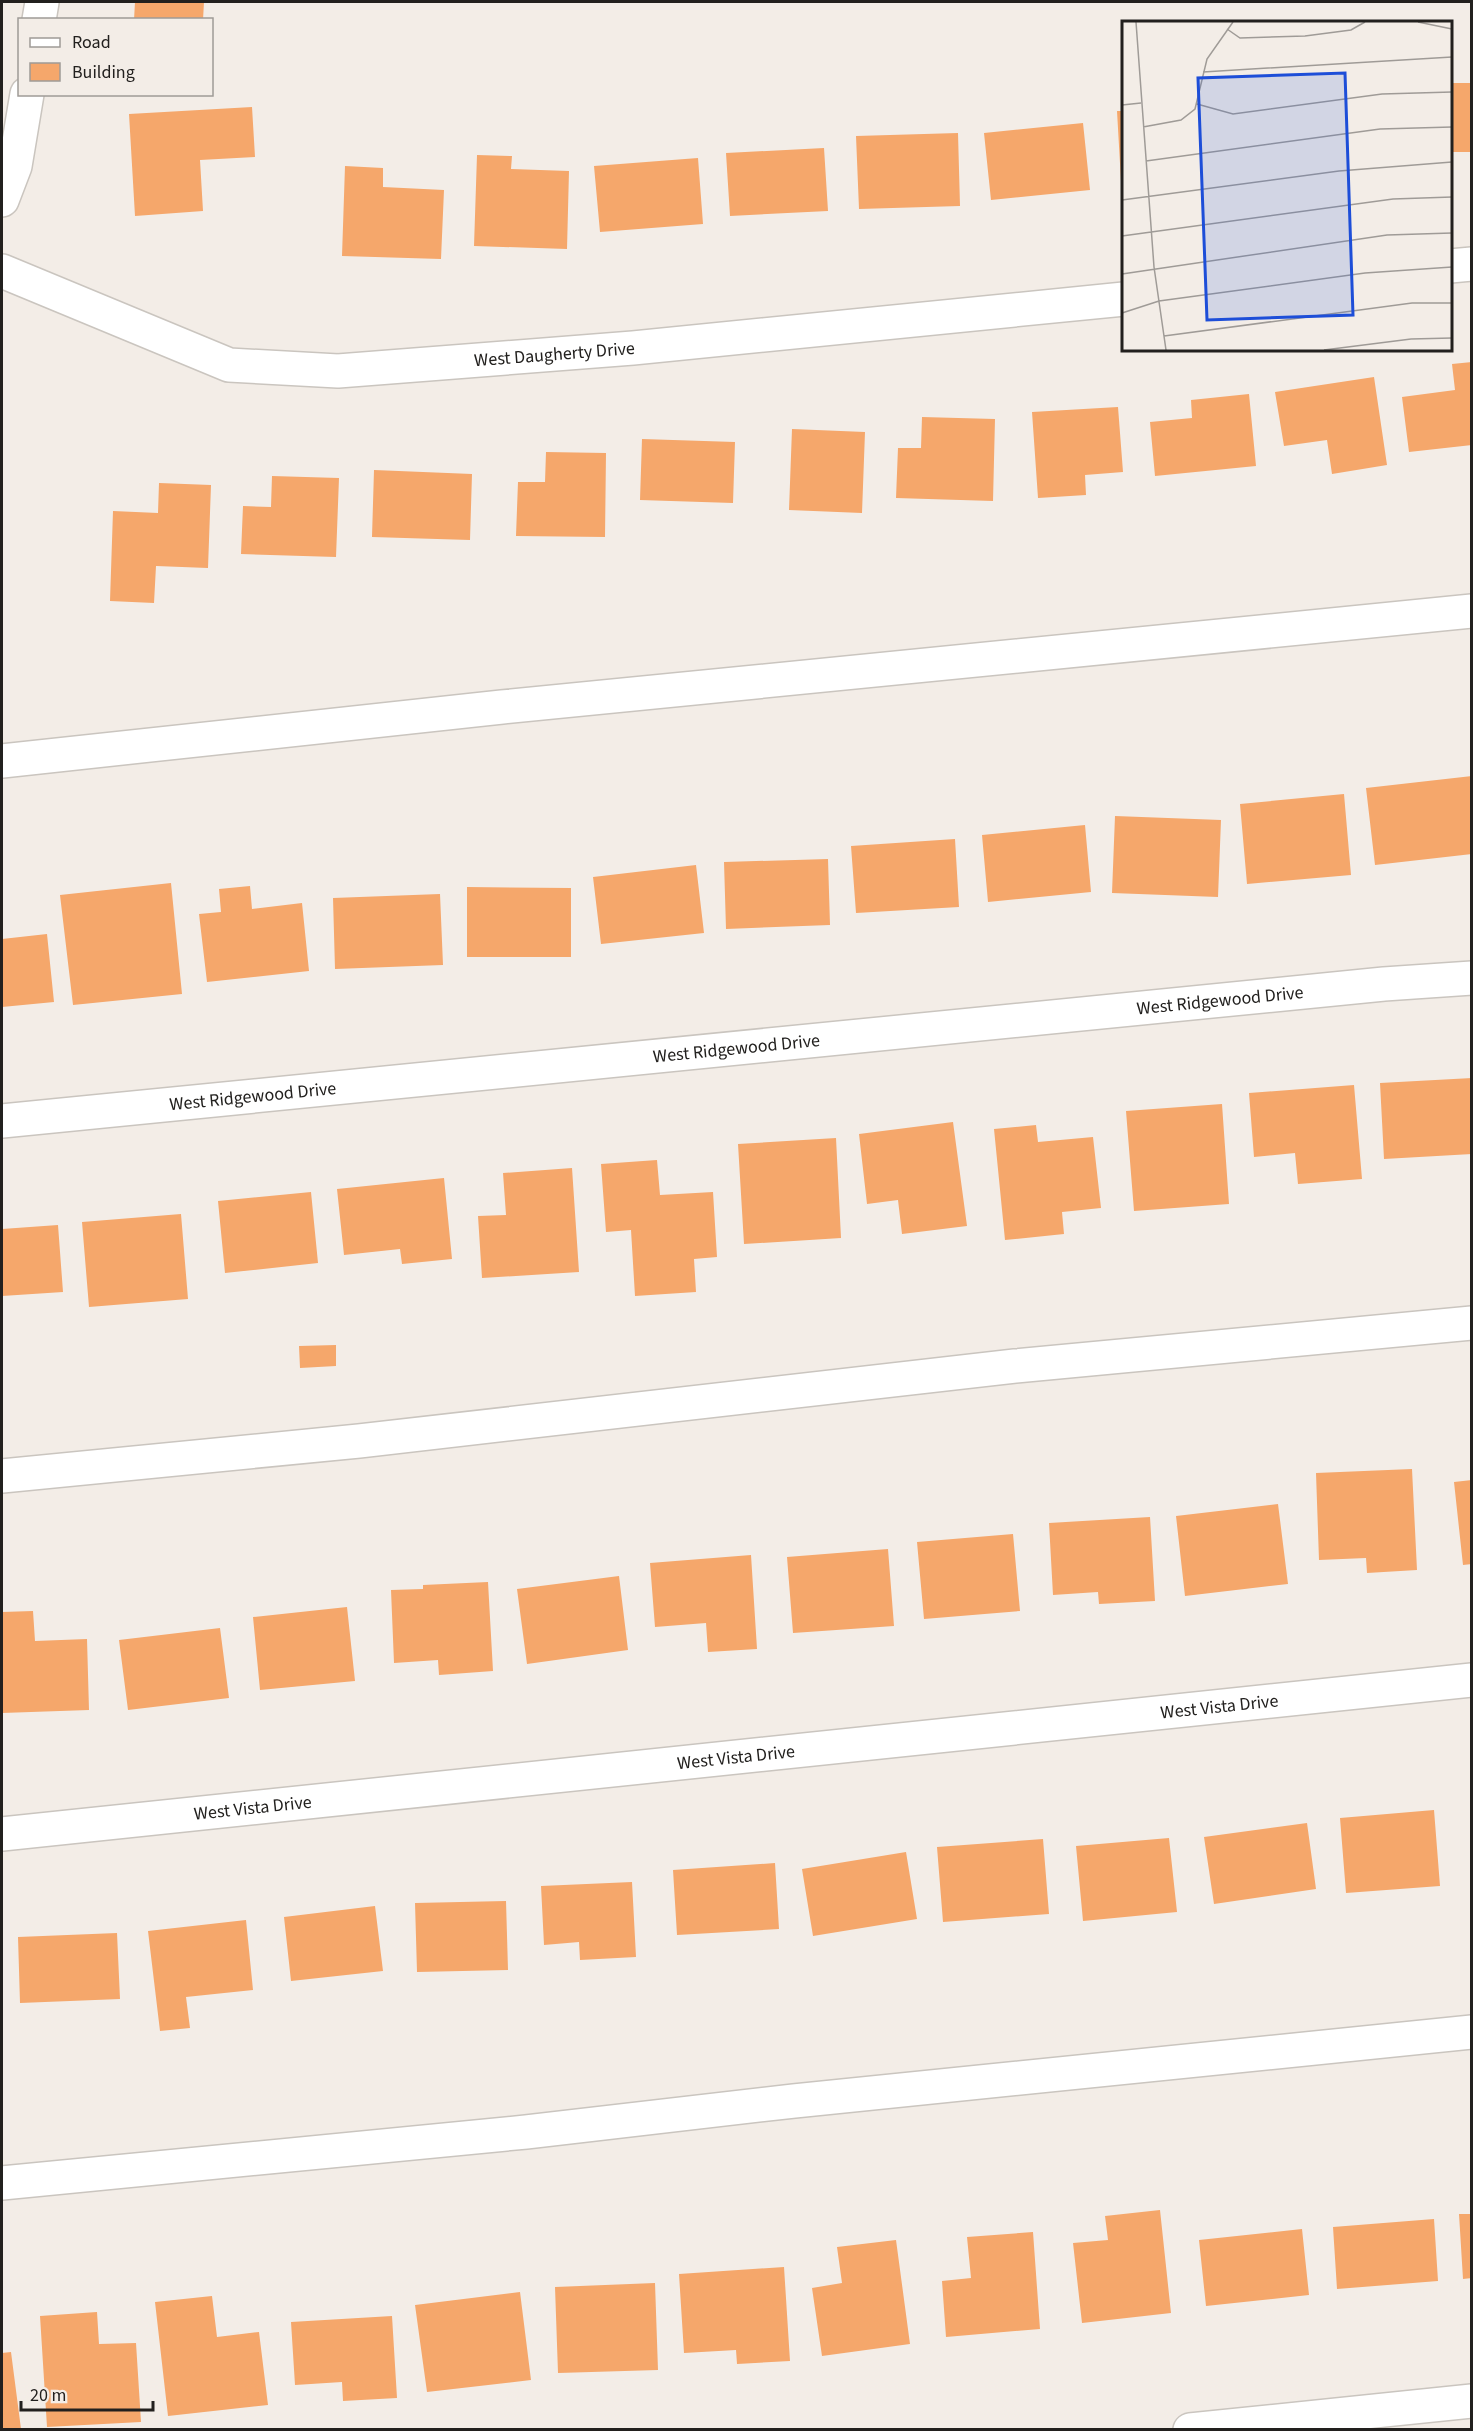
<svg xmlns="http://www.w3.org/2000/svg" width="1473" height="2431" font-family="'Source Sans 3',sans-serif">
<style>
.building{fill:#f5a76b}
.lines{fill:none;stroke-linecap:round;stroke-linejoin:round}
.minor-casing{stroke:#cac5bf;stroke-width:36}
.minor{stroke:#fff;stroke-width:33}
.labels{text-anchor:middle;stroke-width:6;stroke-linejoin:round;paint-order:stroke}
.street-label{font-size:18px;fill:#22201e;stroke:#f3ede7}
.inset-road{fill:none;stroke:#9f9b97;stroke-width:1.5}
.view{fill:#1d4ed8;fill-opacity:0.15;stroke:#1d4ed8;stroke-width:3}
.inset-edge{fill:none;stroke:#22201e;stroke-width:3}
</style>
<rect width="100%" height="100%" fill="#f3ede7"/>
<path class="building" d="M135 2H204L203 20H134Z
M1450 83H1472V152H1450Z
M252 107 255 157 200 160 203 211 135 216 129 114Z
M1117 111H1124V181H1121Z
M1083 123 1090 190 991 200 984 133Z
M958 133 960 206 859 209 856 136Z
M824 148 828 211 730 216 726 153Z
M477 155 512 156 511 169 569 171 567 249 474 246Z
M698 158 703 224 600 232 594 166Z
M345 166 383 168V187L444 190 441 259 342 256Z
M1472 362V445L1409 452 1402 397 1455 390 1452 364Z
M1374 377 1387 465 1332 474 1327 440 1284 446 1275 392Z
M1249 394 1256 466 1155 476 1150 422 1192 418 1191 400Z
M1118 407 1123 472 1085 475 1086 495 1038 498 1032 412Z
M922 417 995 419 993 501 896 498 898 448H921Z
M792 429 865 432 862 513 789 510Z
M642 439 735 442 733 503 640 500Z
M546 452 606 453 605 537 516 536 518 482H545Z
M374 470 472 474 470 540 372 537Z
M272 476 339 478 336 557 241 554 243 506 271 507Z
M159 483 211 485 208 568 156 566 154 603 110 601 113 511 158 513Z
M1472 776V854L1375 865 1366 788Z
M1344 794 1351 875 1247 884 1240 804Z
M1115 816 1221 820 1218 897 1112 893Z
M1085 825 1091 892 988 902 982 835Z
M955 839 959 907 856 913 851 846Z
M828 859 830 925 726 929 724 862Z
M696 865 704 933 601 944 593 877Z
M171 883 182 994 73 1005 60 895Z
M250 886 252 909 302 903 309 971 207 982 199 914 221 912 219 889Z
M467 887 571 888V957H467Z
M440 894 443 965 335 969 333 898Z
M47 934 54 1002 2 1007V939Z
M1472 1078V1154L1384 1159 1380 1083Z
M1354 1085 1362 1179 1298 1184 1295 1153 1254 1157 1249 1093Z
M1222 1104 1229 1204 1134 1211 1126 1111Z
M953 1122 967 1226 902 1234 898 1200 867 1204 859 1134Z
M1036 1125 1038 1142 1093 1137 1101 1208 1062 1212 1064 1234 1005 1240 994 1129Z
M836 1138 841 1238 744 1244 738 1144Z
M657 1160 660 1195 713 1192 717 1257 694 1259 696 1292 635 1296 631 1230 606 1232 601 1164Z
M572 1168 579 1272 482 1278 478 1216 506 1215 503 1173Z
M444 1178 452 1259 402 1264 400 1249 344 1255 337 1189Z
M311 1192 318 1263 225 1273 218 1201Z
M181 1214 188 1299 89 1307 82 1222Z
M58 1225 63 1292 2 1296V1229Z
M336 1345V1366L300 1368 299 1346Z
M1412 1469 1417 1570 1367 1573 1366 1558 1319 1560 1316 1473Z
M1472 1480V1564L1463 1565 1454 1482Z
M1278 1504 1288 1584 1185 1596 1176 1516Z
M1150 1517 1155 1601 1099 1604 1098 1592 1053 1595 1049 1523Z
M1013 1534 1020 1611 924 1619 917 1542Z
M888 1549 894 1626 793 1633 787 1557Z
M751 1555 757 1649 708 1652 706 1623 655 1627 650 1563Z
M619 1576 628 1650 527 1664 517 1589Z
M488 1582 493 1671 439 1675 438 1660 394 1663 391 1590 423 1589V1585Z
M347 1607 355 1681 260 1690 253 1617Z
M33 1611 35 1641 87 1639 89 1710 2 1713V1612Z
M220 1628 229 1698 128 1710 119 1640Z
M1434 1810 1440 1886 1346 1893 1340 1818Z
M1307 1823 1316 1889 1214 1904 1204 1837Z
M1169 1838 1177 1912 1083 1921 1076 1846Z
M1043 1839 1049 1914 943 1922 937 1847Z
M906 1852 917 1919 813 1936 802 1869Z
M775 1863 779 1929 677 1935 673 1870Z
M632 1882 636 1957 580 1960 579 1942 544 1945 541 1886Z
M506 1901 508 1970 417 1972 415 1903Z
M375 1906 383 1971 291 1981 284 1917Z
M246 1920 253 1990 186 1997 190 2028 160 2031 148 1931Z
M117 1933 120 1999 20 2003 18 1937Z
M1160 2210 1171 2313 1082 2323 1073 2243 1108 2240 1105 2216Z
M1459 2214H1472V2278L1463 2279Z
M1434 2219 1438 2281 1337 2289 1333 2227Z
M1302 2229 1309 2295 1206 2306 1199 2240Z
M1033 2232 1040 2329 946 2337 942 2281 971 2278 967 2237Z
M896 2240 910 2344 822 2356 812 2288 842 2283 837 2247Z
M784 2267 790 2361 737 2364 736 2350 684 2353 679 2274Z
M655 2283 658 2370 558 2373 555 2287Z
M520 2292 531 2380 427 2392 415 2305Z
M212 2296 217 2337 259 2332 268 2405 168 2416 155 2302Z
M97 2312 99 2344 136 2343 141 2422 47 2427 40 2316Z
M392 2316 397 2398 343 2401 342 2382 295 2385 291 2322Z
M11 2352 21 2429 2 2430V2353Z"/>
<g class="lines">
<g class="minor-casing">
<g id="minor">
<path d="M39 20 42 2"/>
<path d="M2 200 15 166 27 94"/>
<path d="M1450 266 1472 264"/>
<path id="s1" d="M2 271 229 365 338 371 633 348 1124 299"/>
<path d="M2 761 502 707 1472 611"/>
<path id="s2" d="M2 1121 1384 984 1472 978"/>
<path d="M2 1476 359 1441 1015 1366 1472 1323"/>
<path id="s3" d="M2 1834 1472 1680"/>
<path d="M2 2183 526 2132 794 2101 1472 2032"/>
<path d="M1190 2430 1472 2401"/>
</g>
</g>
<use href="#minor" class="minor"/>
</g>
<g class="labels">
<g class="street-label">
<text dy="6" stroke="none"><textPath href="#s1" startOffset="572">West Daugherty Drive</textPath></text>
<text dy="6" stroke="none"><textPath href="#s2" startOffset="1224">West Ridgewood Drive</textPath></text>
<text dy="6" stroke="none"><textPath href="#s2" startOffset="738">West Ridgewood Drive</textPath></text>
<text dy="6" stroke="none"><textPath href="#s2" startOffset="252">West Ridgewood Drive</textPath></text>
<text dy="6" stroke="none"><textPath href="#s3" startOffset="1224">West Vista Drive</textPath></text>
<text dy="6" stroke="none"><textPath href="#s3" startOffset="738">West Vista Drive</textPath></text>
<text dy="6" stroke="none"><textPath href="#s3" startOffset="252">West Vista Drive</textPath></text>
</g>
</g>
<g transform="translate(1122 21)">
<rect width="330" height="330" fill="#f3ede7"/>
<path class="inset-road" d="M14 1 32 246 44 329M296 1 330 8M105 8 118 17 183 15 229 9 243 1M81 51 330 36M75 83 111 93 260 73 330 71M0 84 19 82M21 106 59 99 73 88 85 38 111 1M24 140 258 108 330 106M0 179 217 150 330 141M0 215 271 178 330 176M0 253 265 214 330 212M0 292 37 280 243 252 330 246M42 315 290 282H330M202 329 289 318 330 317"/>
<path class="view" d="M223 52 231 294 85 299 76 57Z"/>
<rect width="330" height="330" class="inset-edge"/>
</g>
<rect width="1473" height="2431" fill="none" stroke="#22201e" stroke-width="6"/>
<rect x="18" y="18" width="195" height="78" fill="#f3ede7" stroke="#9f9b97" stroke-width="1.5"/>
<rect x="30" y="38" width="30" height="9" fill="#ffffff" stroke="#9f9b97" stroke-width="1.5"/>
<text x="72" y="48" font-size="18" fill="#22201e">Road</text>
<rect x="30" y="63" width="30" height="18" fill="#f5a76b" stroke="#9f9b97" stroke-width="1.5"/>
<text x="72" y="78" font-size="18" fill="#22201e">Building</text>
<path d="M21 2401v9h132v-9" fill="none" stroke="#22201e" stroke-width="3"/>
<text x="30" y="2401" font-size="18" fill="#22201e" stroke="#f3ede7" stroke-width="4.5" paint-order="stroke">20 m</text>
</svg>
